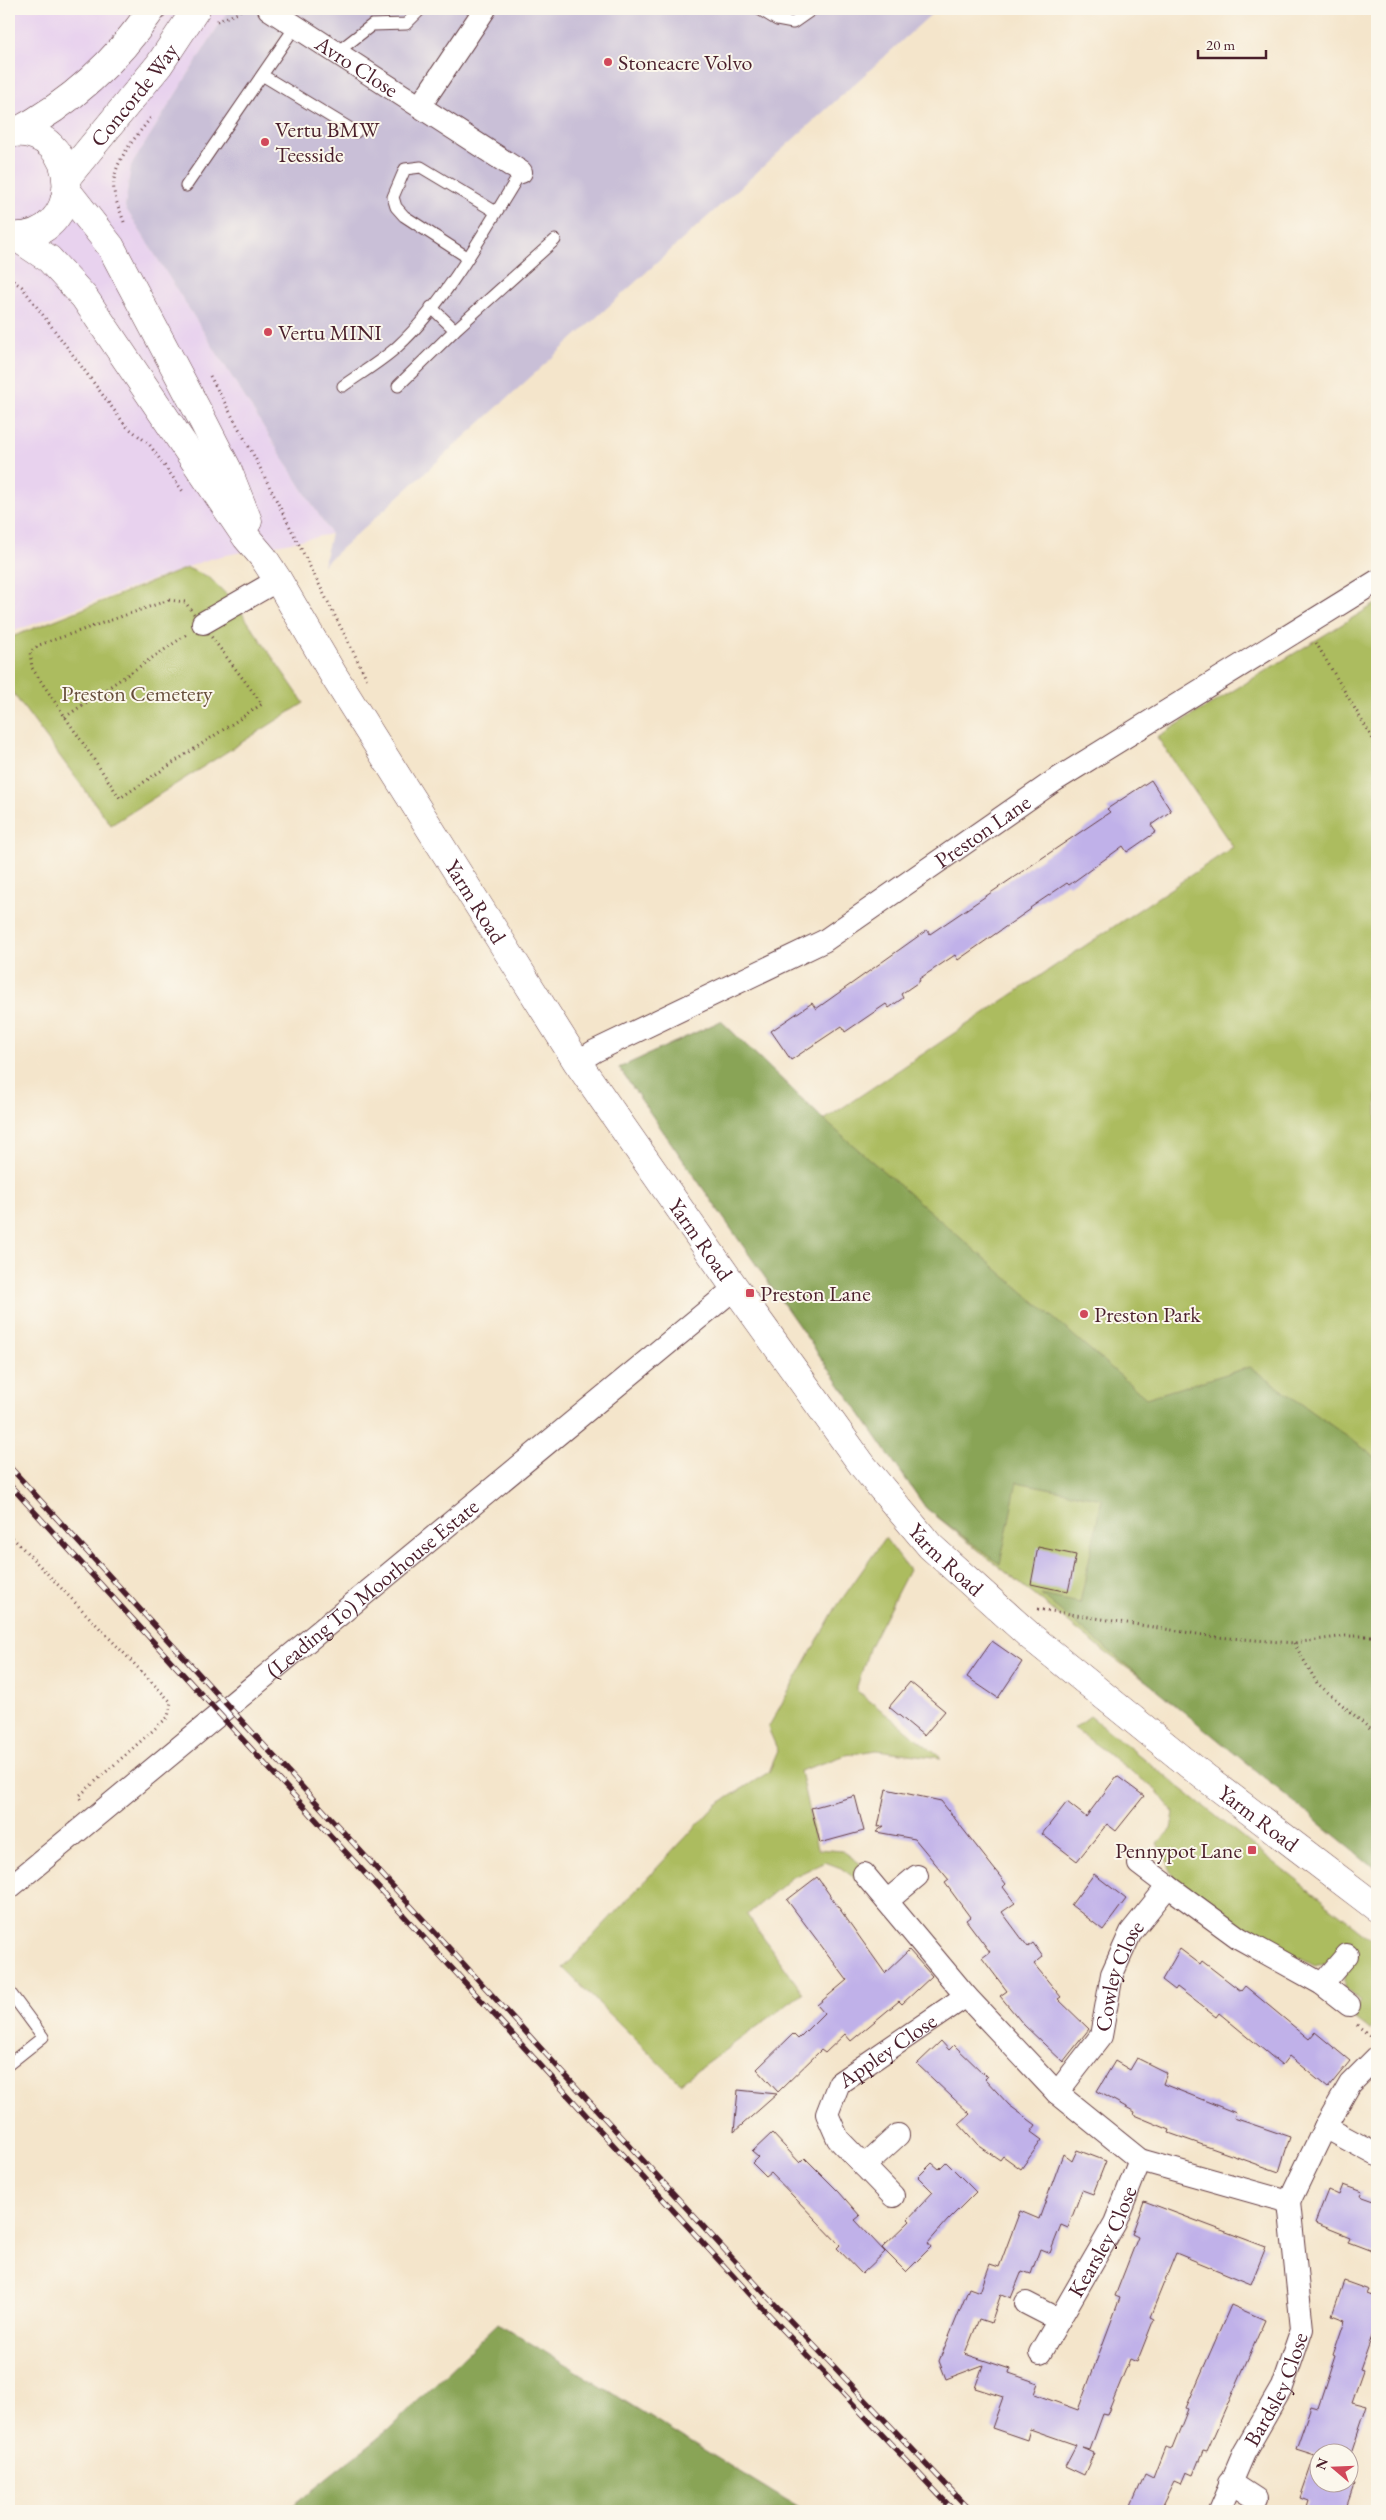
<svg xmlns="http://www.w3.org/2000/svg" width="1386" height="2520" font-family="'EB Garamond',serif">
<style>
.built{fill:#e8d2ee}
.industrial{fill:#c9bfd7}
.green{fill:#acbc5f;stroke:#7b6e45}
.forest{fill:#89a456;stroke:#6a6240}
.building{fill:#c0b1e9}
.lines{fill:none;stroke-linecap:round;stroke-linejoin:round}
.lane-casing{stroke:#643d43;stroke-width:13}
.street-casing{stroke:#643d43;stroke-width:24}
.primary-casing{stroke:#643d43;stroke-width:29}
.path{stroke:#643d43;stroke-width:3;stroke-dasharray:1 4;stroke-linecap:butt}
.lane{stroke:#fff;stroke-width:11}
.street{stroke:#fff;stroke-width:22}
.primary{stroke:#fff;stroke-width:28}
.rail-casing{stroke:#4a1f2b;stroke-width:5.5}
.rail{stroke:#fbf7ec;stroke-width:4;stroke-dasharray:11;stroke-linecap:butt}
.poi-dot{fill:#d1495b;stroke:#fbf7ec;stroke-width:2}
.labels{text-anchor:middle;stroke-width:4;stroke-linejoin:round;paint-order:stroke}
.poi-label{font-size:22px;fill:#4a1f2b;stroke:#fbf7ec;text-anchor:start}
.street-label{font-size:22px;fill:#4a1f2b;stroke:#fbf7ec}
.park-label{font-size:22px;fill:#674e3b;stroke:#fbf7ec}
</style>
<rect width="100%" height="100%" fill="#fbf7ec"/>
<filter id="ink" filterUnits="userSpaceOnUse"><feTurbulence type="fractalNoise" baseFrequency=".02" numOctaves="2"/><feDisplacementMap in="SourceGraphic" scale="10" xChannelSelector="R" yChannelSelector="G"/><feConvolveMatrix kernelMatrix="1 2 1 2 8 2 1 2 1" color-interpolation-filters="sRGB"/></filter>
<filter id="wash" filterUnits="userSpaceOnUse"><feTurbulence type="fractalNoise" baseFrequency=".0096" numOctaves="4" result="noise"/><feDisplacementMap in="SourceGraphic" scale="20" xChannelSelector="R" yChannelSelector="G"/><feGaussianBlur stdDeviation="1.12" result="paint"/><feColorMatrix in="noise" values="0 0 0 0 0 0 0 0 0 0 0 0 0 0 0 0 0 1.4 0 .05"/><feComposite in="paint" operator="in"/></filter>
<g filter="url(#wash)">
<rect width="100%" height="100%" fill="#f4e5cb"/>
<path class="built" d="M9 9H229L131 166 125 207 331 534 212 558 9 633Z"/>
<path class="industrial" d="M229 9H937L323 565 331 534 125 207 131 166Z"/>
<path class="green" d="M187 568 209 577 235 603 304 703 111 825 9 688V638Z
M1377 603V1856L1258 1761 1105 1652 926 1508 619 1068 721 1021 824 1120 1233 847 1157 737Z
M885 1538 909 1570 870 1646 856 1690 941 1758 877 1750 846 1755 800 1771 817 1849 843 1851 869 1870 856 1879 841 1868 825 1862 791 1878 747 1915 803 1993 680 2083 563 1968 716 1805 769 1772 778 1751 768 1728 835 1609Z
M1090 1716 1377 1944V2024L1371 2031 1350 2014 1361 2001 1345 1988V1975L1358 1954 1346 1944 1331 1961 1315 1966 1225 1920 1175 1879 1158 1843 1171 1829 1174 1813 1156 1790 1074 1728Z"/>
<path class="forest" d="M721 1021 824 1120 1146 1398 1250 1367 1377 1458V1870L1041 1595 1080 1603 1102 1499 1017 1482 1000 1564 926 1508 619 1068Z
M498 2323 803 2511H286L388 2430Z"/>
<g id="blocks">
<path class="building" d="M1151 780 1171 811 1151 825 1156 832 1127 852 1123 846 1069 885 1067 883 1030 908 1031 909 958 960 955 955 919 979 920 981 901 994 903 998 889 1008 886 1004 845 1032 842 1026 791 1060 771 1031 812 1003 816 1009 927 930 930 934 1110 812 1107 809Z
M1038 1547 1076 1555 1068 1592 1031 1584Z
M992 1641 1022 1662 998 1698 967 1677Z
M910 1682 945 1711 924 1736 889 1707Z
M1117 1776 1144 1796 1116 1831 1107 1824 1077 1861 1042 1834 1067 1802 1086 1817Z
M886 1789 941 1801 1006 1884 1003 1887 1015 1903 1002 1912 1028 1947 1033 1943 1043 1957 1034 1964 1061 1997 1058 1999 1089 2029 1063 2062 1024 2025 1000 1996 1007 1991 982 1958 990 1952 966 1920 970 1917 945 1883 949 1880 915 1839 876 1832 884 1826 878 1827Z
M855 1796 864 1831 820 1843 811 1808Z
M1094 1874 1126 1899 1103 1930 1071 1905Z
M817 1877 885 1973 909 1950 932 1976 902 2004 899 2001 851 2041 845 2034 825 2053 821 2050 778 2092 757 2069 793 2034 798 2039 824 2013 817 2005 847 1980 787 1900Z
M1180 1949 1200 1964 1202 1961 1241 1991 1245 1986 1309 2039 1315 2032 1350 2061 1328 2088 1289 2056 1282 2065 1219 2013 1216 2017 1177 1987 1175 1990 1162 1980Z
M941 2041 949 2050 954 2045 987 2077 985 2079 1009 2105 1036 2125 1031 2132 1042 2140 1021 2169 1003 2156 1000 2160 978 2145 959 2124 970 2114 917 2064Z
M1137 2058 1167 2073 1163 2084 1236 2113 1234 2118 1290 2137 1279 2172 1169 2133 1170 2130 1134 2115 1135 2112 1097 2091 1115 2061 1130 2070Z
M738 2090 777 2094 734 2132Z
M772 2133 800 2163 805 2158 839 2192 860 2216 855 2220 885 2252 862 2274 837 2248 840 2245 771 2173 766 2177 752 2163 758 2157 752 2152Z
M1077 2150 1106 2161 1093 2194 1082 2190 1068 2228 1061 2225 1050 2253 1040 2249 1031 2274 1022 2271 1011 2298 1001 2294 991 2323 979 2319 965 2354 1010 2369 1009 2373 1038 2383 1034 2394 1078 2410 1120 2298 1115 2296 1138 2237 1132 2234 1144 2201 1266 2247 1251 2284 1176 2253 1150 2317 1154 2319 1137 2362 1130 2359 1107 2415 1103 2414 1090 2450 1083 2448 1094 2453 1084 2475 1065 2466 1076 2445 1030 2429 1027 2440 992 2428 1003 2397 975 2388 983 2365 946 2379 939 2361 969 2288 980 2292 990 2264 999 2267 1020 2211 1039 2219 1063 2154 1072 2161Z
M946 2162 976 2192 948 2220 928 2243 931 2247 906 2272 882 2248 910 2221 908 2219 933 2192 918 2177 932 2163 939 2169Z
M1343 2185 1362 2192 1360 2196 1377 2202V2253L1348 2242 1350 2237 1315 2223 1328 2190 1339 2195Z
M1344 2281 1369 2290 1367 2294 1377 2298V2322L1360 2370 1363 2371 1352 2402 1367 2406 1348 2463V2452H1318V2482H1347L1354 2485 1345 2511H1305L1308 2501 1300 2498 1315 2455 1296 2449 1311 2406 1318 2408 1335 2356 1333 2355 1345 2320 1332 2315Z
M1231 2305 1265 2320 1207 2451 1203 2450 1193 2475 1186 2472 1181 2484 1174 2481 1159 2511H1129L1145 2474 1153 2478 1165 2447 1172 2449 1188 2409 1186 2408Z"/>
</g>
</g>
<g filter="url(#ink)">
<use href="#blocks" fill-opacity="0" stroke="#643d43" stroke-width="1"/>
<g class="lines">
<g class="lane-casing">
<path id="lane" d="M759 9 777 20 793 23 813 9
M336 53 372 25 406 24 421 9
M262 75 356 132
M186 186 295 27
M467 257 404 216 396 207 393 197 405 169 421 167 496 212
M431 307 455 330 555 240
M343 386C361 373 382 361 398 346 446 302 486 228 521 172
M398 386 455 330
M9 1991 43 2037 9 2064"/>
</g>
<g class="street-casing">
<g id="street">
<path id="s1" d="M269 9 521 172"/>
<path d="M420 106 485 9"/>
<path d="M203 623 278 580"/>
<path id="s2" d="M577 1062 595 1051 824 941 1054 781 1377 581"/>
<path d="M1139 1864 1168 1886"/>
<path d="M864 1874 966 1996 1057 2093 1140 2160 1289 2202 1325 2127 1350 2084 1377 2057"/>
<path id="s3" d="M9 1888 735 1288"/>
<path d="M887 1901 917 1876"/>
<path d="M1322 1984 1347 1955"/>
<path id="s4" d="M1057 2093 1101 2036 1112 1974 1131 1932 1168 1886 1239 1938 1322 1984 1349 2005"/>
<path d="M1325 2127 1377 2155"/>
<path d="M864 2166 898 2135"/>
<path id="s5" d="M893 2196 838 2139 827 2114 839 2083 966 1996"/>
<path d="M1026 2303 1059 2320"/>
<path id="s6" d="M1040 2353 1115 2223 1140 2160"/>
<path d="M1230 2482 1256 2499"/>
<path id="s7" d="M1219 2511 1244 2453 1282 2387 1302 2329 1289 2202"/>
</g>
</g>
<g class="primary-casing">
<g id="primary">
<path d="M9 133C84 125 87 242 9 236"/>
<path d="M14 133C71 103 116 62 152 9"/>
<path id="s8" d="M67 177 159 65 196 9"/>
<path d="M67 191 111 247 203 421 227 468 248 521"/>
<path id="s9" d="M16 237 49 259 84 297 246 537 263 557 278 580 334 676 577 1062 735 1288 863 1466 930 1546 1030 1636 1197 1771 1377 1908"/>
</g>
</g>
<path class="path" d="M217 21 238 13 241 9
M124 222C121 213 117 205 115 196 107 166 136 138 152 116
M9 278 22 287 126 426 149 444 184 493
M210 376 253 454 367 679
M169 600 185 602 262 704 120 798 32 668 30 652 39 645Z
M1316 643 1377 746
M65 717 186 635
M9 1534 171 1702 168 1717 79 1796 81 1800
M1038 1609 1216 1637 1294 1643 1346 1636H1377
M1294 1643 1317 1683 1377 1735
M1357 2025 1371 2037"/>
<use href="#lane" class="lane"/>
<use href="#street" class="street"/>
<use href="#primary" class="primary"/>
<g class="rail-casing">
<path id="rail" d="M9 1466 766 2295 971 2511
M9 1484 757 2302 954 2511"/>
</g>
<use href="#rail" class="rail"/>
</g>
</g>
<g class="poi-dot">
<circle cx="608" cy="62" r="5"/>
<circle cx="265" cy="142" r="5"/>
<circle cx="268" cy="332" r="5"/>
<rect x="745" y="1288" width="10" height="10" rx="2.5"/>
<circle cx="1084" cy="1314" r="5"/>
<rect x="1247" y="1845" width="10" height="10" rx="2.5"/>
</g>
<g class="labels">
<g class="poi-label">
<text x="618" y="70">Stoneacre Volvo</text>
<text x="275" y="137">Vertu BMW<tspan x="275" dy="25">Teesside</tspan></text>
<text x="278" y="340">Vertu MINI</text>
<text x="760" y="1301">Preston Lane</text>
<text x="1094" y="1322">Preston Park</text>
<text x="1242" y="1858" text-anchor="end">Pennypot Lane</text>
</g>
<g class="street-label">
<text dy="8" stroke="none"><textPath href="#s1" startOffset="105">Avro Close</textPath></text>
<text dy="8" stroke="none"><textPath href="#s8" startOffset="106">Concorde Way</textPath></text>
<text dy="8" stroke="none"><textPath href="#s2" startOffset="468">Preston Lane</textPath></text>
<text dy="8" stroke="none"><textPath href="#s9" startOffset="812">Yarm Road</textPath></text>
<text dy="8" stroke="none"><textPath href="#s9" startOffset="1218">Yarm Road</textPath></text>
<text dy="8" stroke="none"><textPath href="#s9" startOffset="1622">Yarm Road</textPath></text>
<text dy="8" stroke="none"><textPath href="#s3" startOffset="471">(Leading To) Moorhouse Estate</textPath></text>
<text dy="8" stroke="none"><textPath href="#s9" startOffset="2028">Yarm Road</textPath></text>
<text dy="8" stroke="none"><textPath href="#s4" startOffset="135">Cowley Close</textPath></text>
<text dy="8" stroke="none"><textPath href="#s5" startOffset="198">Appley Close</textPath></text>
<text dy="8" stroke="none"><textPath href="#s6" startOffset="128">Kearsley Close</textPath></text>
<text dy="8" stroke="none"><textPath href="#s7" startOffset="135">Bardsley Close</textPath></text>
</g>
<g class="park-label">
<text x="137" y="701">Preston Cemetery</text>
</g>
</g>
<rect width="1386" height="2520" fill="none" stroke="#fbf7ec" stroke-width="30"/>
<g transform="translate(1334 2468) rotate(289)"><circle r="24" fill="#fbf7ec" stroke="#b4a19f"/>
<path d="M0-4L9 19L0 12L-9 19Z" fill="#d1495b"/>
<text y="-8" font-size="14" font-weight="bold" text-anchor="middle" fill="#4a1f2b">N</text>
</g>
<path d="M1198 50v8h68v-8" fill="none" stroke="#4a1f2b" stroke-width="2.5"/>
<text x="1206" y="50" font-size="15" fill="#4a1f2b" stroke="#fbf7ec" stroke-width="4" paint-order="stroke">20 m</text>
</svg>
